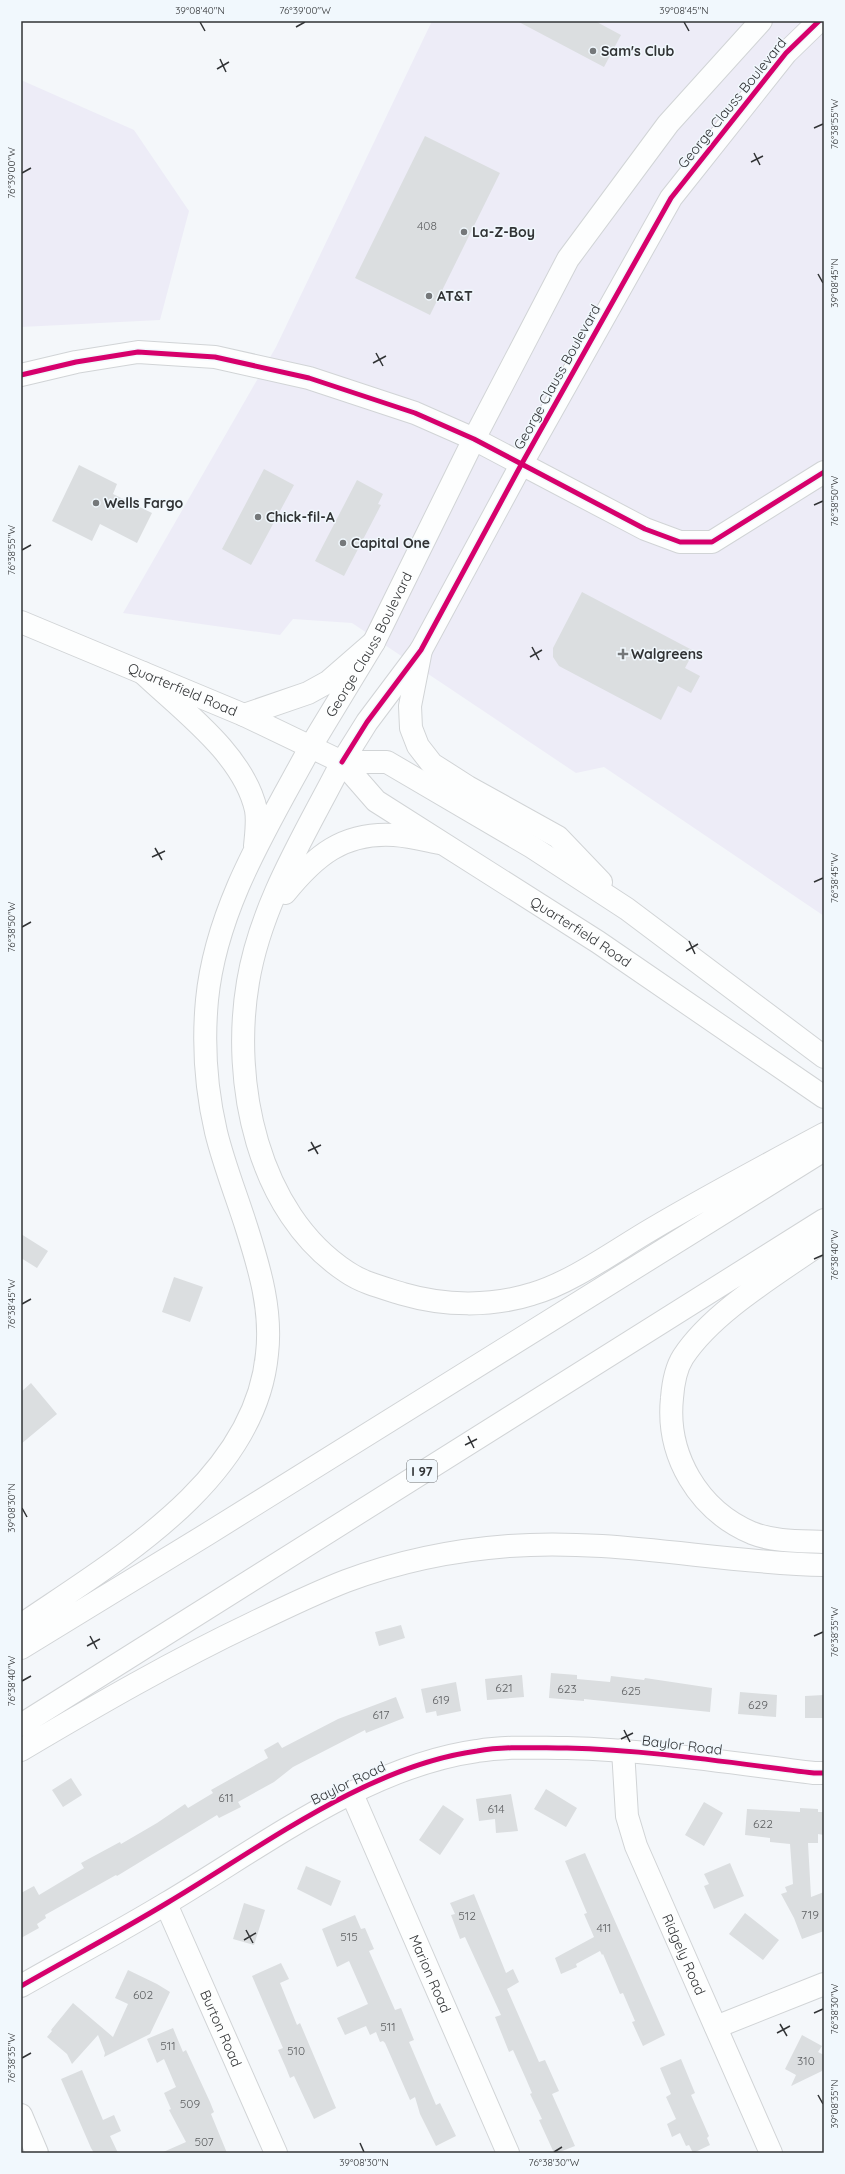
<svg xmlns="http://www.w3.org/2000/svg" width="845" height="2174" font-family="Quicksand,sans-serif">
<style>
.commercial{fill:#edecf7}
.building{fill:#dbdee0}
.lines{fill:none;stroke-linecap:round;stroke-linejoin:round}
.minor-casing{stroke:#d1d4d6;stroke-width:24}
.secondary-casing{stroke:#d1d4d6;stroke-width:24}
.motorway-casing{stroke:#d1d4d6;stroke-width:24}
.minor{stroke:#fdfefe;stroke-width:22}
.secondary{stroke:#fdfefe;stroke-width:22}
.motorway{stroke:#fdfefe;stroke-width:22}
.cycleway-casing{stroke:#f1f8fd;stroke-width:8}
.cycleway{stroke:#d6006c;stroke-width:5}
.ticks{fill:none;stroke:#313335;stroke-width:1.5}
.poi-dot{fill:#75787a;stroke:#f1f8fd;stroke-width:1.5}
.labels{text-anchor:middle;stroke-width:3;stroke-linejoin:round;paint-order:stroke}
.number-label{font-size:12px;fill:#5e6062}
.shield{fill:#f1f8fd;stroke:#6b6e71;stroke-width:1}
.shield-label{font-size:13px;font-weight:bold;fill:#313335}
.poi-label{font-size:14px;font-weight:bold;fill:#313335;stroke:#f1f8fd;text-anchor:start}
.street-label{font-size:14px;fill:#313335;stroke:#f1f8fd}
.neatline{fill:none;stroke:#313335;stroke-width:1.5}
.ticks-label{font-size:10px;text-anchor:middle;fill:#313335}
</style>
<rect width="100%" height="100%" fill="#f4f7fa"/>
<path class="commercial" d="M432 21H824V916L604 767 576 773 352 623 293 619 280 635 123 613 276 347Z
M21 80 134 130 189 211 160 320 21 327Z"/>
<path class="building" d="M517 21H595L621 35 604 67Z
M425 136 500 173 430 315 355 278Z
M79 465 117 484 113 494 152 513 137 543 100 524 92 541 52 521Z
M264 469 294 485 251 565 222 549Z
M357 480 383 494 378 504 381 505 344 576 315 561Z
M582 592 694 651 685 668 700 676 691 693 678 686 661 720 559 666 553 657V648Z
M21 1234 48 1251 37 1268 21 1258Z
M174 1277 203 1287 190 1322 162 1312Z
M31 1383 57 1414 21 1444V1392Z
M401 1625 405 1638 379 1646 375 1632Z
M551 1673 577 1675V1679L610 1682 611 1676 644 1680 645 1678 712 1688 710 1712 584 1699V1701L549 1698Z
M522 1675 524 1697 487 1700 485 1679Z
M456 1682 461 1711 437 1716 436 1711 426 1713 421 1689Z
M740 1692 777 1695 776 1717 738 1714Z
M824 1695V1718H805V1696Z
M396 1697 404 1718 366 1733 365 1730 293 1767 274 1782 238 1802 241 1807 219 1818 217 1815 117 1876 116 1875 45 1915 46 1918 37 1924 39 1928 21 1938V1893L34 1886 39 1895 84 1868 81 1863 120 1842 121 1844 157 1823 185 1804 188 1808 213 1793 211 1790 268 1758 264 1750 278 1742 282 1748 338 1719Z
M71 1778 82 1795 63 1807 52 1790Z
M546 1789 577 1808 566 1827 534 1809Z
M511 1794 518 1831 496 1833 495 1819 479 1821 476 1799Z
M704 1802 723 1813 704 1846 685 1835Z
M443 1805 464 1819 440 1855 419 1840Z
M800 1808 818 1809V1812H824V1835L818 1834V1843H808L811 1897 824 1892V1931L802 1939 794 1918 781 1894 787 1892 785 1887 793 1884 790 1844 770 1842V1838L745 1835 747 1809 800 1812Z
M585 1853 665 2035 643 2046 632 2022 635 2021 623 1993 620 1994 603 1954 602 1955 600 1951 576 1964 577 1967 561 1974 555 1958 594 1937 584 1914 587 1913 565 1861Z
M730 1863 744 1896 714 1909 704 1886 709 1884 704 1874Z
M306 1866 341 1881 331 1906 297 1889Z
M474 1894 506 1973 513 1969 519 1982 507 1989 539 2062 545 2060 559 2091 552 2094 575 2146 557 2153H554L539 2120 542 2119 530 2094 532 2093 526 2079 513 2050 509 2052 495 2017 501 2015 465 1937 460 1939 451 1915 455 1914 450 1903Z
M244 1903 265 1910 254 1945 233 1939Z
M745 1913 779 1940 763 1960 729 1934Z
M355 1915 361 1929 365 1928 374 1949 369 1951 395 2010 401 2008 414 2040 409 2042 436 2105 440 2103 456 2136 436 2146 420 2114 415 2097 410 2100 385 2043 383 2041 380 2042 376 2032 370 2035 366 2026 345 2035 337 2018 368 2004 349 1961 337 1967 322 1929Z
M281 1963 289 1979 280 1983 297 2025 300 2023 336 2108 314 2119 294 2076 290 2078 286 2068 278 2050 283 2048 252 1976Z
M128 1970 157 1984 170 1992 150 2034 104 2057 105 2053 98 2035 72 2064 67 2054 47 2037 52 2031 51 2030 73 2003 113 2037 128 2004 115 1998Z
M173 2028 183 2052 186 2050 210 2102 214 2112 211 2114 227 2153H161L186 2142 169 2110 171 2109 164 2093 176 2087 164 2059 157 2063 147 2039Z
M802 2035 822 2046 818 2052 824 2055V2067L822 2071 791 2086 796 2075 785 2069Z
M681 2059 695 2093 691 2095 709 2136 707 2138 710 2145 693 2153 689 2145 686 2146 680 2133 672 2137 667 2124 676 2119 666 2097 671 2094 660 2068Z
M82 2070 103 2120 114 2115 121 2131 110 2136 118 2153H94L91 2148 61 2079Z"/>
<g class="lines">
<g class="minor-casing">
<g id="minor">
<path d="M21 375 76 362 138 352 215 357 309 378 415 413 474 439 645 529 680 542H712L824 472"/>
<path id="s1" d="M311 746 374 642 474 439 568 259 668 124 761 21"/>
<path d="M342 762 367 722 421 650 521 465 671 198 786 53 819 21"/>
<path id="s2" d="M623 1750 627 1816 636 1846 771 2153"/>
<path id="s3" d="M352 1794 508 2153"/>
<path id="s4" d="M166 1904 276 2153"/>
<path d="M21 1986C70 1958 119 1932 167 1903 260 1848 367 1766 477 1751 507 1746 536 1748 567 1748 650 1750 732 1763 814 1773H824"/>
<path d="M716 2027 824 1984"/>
<path d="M21 2115 37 2153"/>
</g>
</g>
<g class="secondary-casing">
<g id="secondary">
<path id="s5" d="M21 622 244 715 342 762 376 801 598 942 824 1097"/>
<path d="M421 650 410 706 411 728 418 746 432 764 468 787 558 837 601 882"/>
<path d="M244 715 308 693 328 682 374 642"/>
<path d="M342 762H387L532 847 627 909 824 1057"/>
</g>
</g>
<g class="motorway-casing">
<path id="motorway" d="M143 673C182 710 244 755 256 810 258 821 256 835 255 846
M342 762C306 833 261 903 248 982 231 1082 257 1213 347 1272 363 1283 384 1288 403 1294 444 1306 491 1307 532 1294 571 1283 616 1250 652 1229 708 1196 766 1165 824 1134
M285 893C315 856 343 832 394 835 409 836 425 840 440 843
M824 1241C779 1273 713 1311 683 1357 676 1368 673 1385 672 1398 666 1455 698 1510 752 1533 775 1542 800 1541 824 1542
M21 1625C116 1560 255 1481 267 1354 272 1311 260 1270 247 1229 237 1197 224 1165 216 1132 206 1089 203 1043 207 1000 216 907 268 826 311 746
M21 1648 209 1533 824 1150
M21 1725 824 1220
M21 1750C97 1705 173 1661 253 1623 284 1608 315 1593 346 1581 397 1562 455 1550 509 1546 614 1538 719 1563 824 1565"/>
</g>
<use href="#minor" class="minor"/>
<use href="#secondary" class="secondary"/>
<use href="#motorway" class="motorway"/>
<g class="cycleway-casing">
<path id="cycleway" d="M21 375 76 362 138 352 215 357 309 378 415 413 474 439 645 529 680 542H712L824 472
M342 762 367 722 421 650 521 465 671 198 786 53 819 21
M21 1986C70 1958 119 1932 167 1903 260 1848 367 1766 477 1751 507 1746 536 1748 567 1748 650 1750 732 1763 814 1773H824"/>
</g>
<use href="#cycleway" class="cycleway"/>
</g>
<path class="ticks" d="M200 22 205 31M684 22 689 31M296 27 305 22M220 59 226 72M217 69 229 62M814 128 823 124M754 153 760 165M751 162 763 156M22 173 31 168M818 274 823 283M376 353 383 366M373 363 386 356M814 505 823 501M22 550 31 545M532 647 539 660M530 657 542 650M155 848 162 860M152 857 165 851M814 882 823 878M22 927 31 922M689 941 695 954M686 951 698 944M311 1142 318 1154M308 1151 321 1145M814 1259 823 1255M22 1304 31 1299M468 1436 474 1448M465 1445 477 1439M22 1508 27 1517M90 1636 97 1649M814 1636 823 1632M87 1646 100 1639M22 1681 31 1676M624 1730 630 1742M621 1739 633 1733M246 1930 253 1943M244 1940 256 1933M814 2013 823 2009M780 2024 787 2036M777 2033 790 2026M22 2058 31 2053M818 2095 823 2104M360 2143 364 2152M554 2152 562 2147"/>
<g class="poi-dot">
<circle cx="593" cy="51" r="4"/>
<circle cx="464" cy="232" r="4"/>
<circle cx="429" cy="296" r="4"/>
<circle cx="96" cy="503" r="4"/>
<circle cx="258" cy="517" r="4"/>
<circle cx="343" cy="543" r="4"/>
<path d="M621 648h4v4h4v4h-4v4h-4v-4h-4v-4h4z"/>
</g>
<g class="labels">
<g class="number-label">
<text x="427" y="230">408</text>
<text x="504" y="1692">621</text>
<text x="567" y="1693">623</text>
<text x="631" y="1695">625</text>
<text x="441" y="1704">619</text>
<text x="758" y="1709">629</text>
<text x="381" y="1719">617</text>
<text x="226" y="1802">611</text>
<text x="496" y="1813">614</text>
<text x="763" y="1828">622</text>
<text x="810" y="1919">719</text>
<text x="467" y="1920">512</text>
<text x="604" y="1932">411</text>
<text x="349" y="1941">515</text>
<text x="143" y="1999">602</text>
<text x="388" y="2031">511</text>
<text x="168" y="2050">511</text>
<text x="296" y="2055">510</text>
<text x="806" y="2065">310</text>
<text x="190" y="2108">509</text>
<text x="204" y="2146">507</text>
</g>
<rect class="shield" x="407" y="1460" width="30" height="22" rx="3"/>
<g class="shield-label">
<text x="422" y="1476">I 97</text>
</g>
<g class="poi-label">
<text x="601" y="56">Sam's Club</text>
<text x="472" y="237">La-Z-Boy</text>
<text x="437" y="301">AT&amp;T</text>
<text x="104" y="508">Wells Fargo</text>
<text x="266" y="522">Chick-fil-A</text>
<text x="351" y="548">Capital One</text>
<text x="631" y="659">Walgreens</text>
</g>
<g class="street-label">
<text transform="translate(732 103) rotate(-51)" y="5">George Clauss Boulevard</text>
<text transform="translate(557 377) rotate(-61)" y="5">George Clauss Boulevard</text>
<text dy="5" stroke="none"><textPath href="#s1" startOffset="117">George Clauss Boulevard</textPath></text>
<text dy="5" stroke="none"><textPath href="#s5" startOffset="175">Quarterfield Road</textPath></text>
<text dy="5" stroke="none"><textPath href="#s5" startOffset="645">Quarterfield Road</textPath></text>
<text transform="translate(682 1745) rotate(7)" y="5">Baylor Road</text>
<text transform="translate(348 1783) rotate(-26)" y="5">Baylor Road</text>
<text dy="5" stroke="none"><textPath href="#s2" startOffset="216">Ridgely Road</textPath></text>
<text dy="5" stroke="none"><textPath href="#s3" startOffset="196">Marion Road</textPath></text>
<text dy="5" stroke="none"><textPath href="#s4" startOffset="136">Burton Road</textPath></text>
</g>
</g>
<rect width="845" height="2174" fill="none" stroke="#f1f8fd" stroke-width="44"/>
<rect x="22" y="22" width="801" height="2130" class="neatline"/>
<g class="ticks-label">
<text x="200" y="14">39°08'40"N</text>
<text x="305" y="14">76°39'00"W</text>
<text x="684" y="14">39°08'45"N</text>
<text transform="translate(834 124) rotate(-90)" y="4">76°38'55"W</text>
<text transform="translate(11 173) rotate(-90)" y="4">76°39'00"W</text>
<text transform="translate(834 283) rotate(-90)" y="4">39°08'45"N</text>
<text transform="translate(834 501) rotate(-90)" y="4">76°38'50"W</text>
<text transform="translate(11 550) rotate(-90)" y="4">76°38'55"W</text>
<text transform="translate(834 878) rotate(-90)" y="4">76°38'45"W</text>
<text transform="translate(11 927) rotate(-90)" y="4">76°38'50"W</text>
<text transform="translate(834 1255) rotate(-90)" y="4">76°38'40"W</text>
<text transform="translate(11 1304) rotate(-90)" y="4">76°38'45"W</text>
<text transform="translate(11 1508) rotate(-90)" y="4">39°08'30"N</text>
<text transform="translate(834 1632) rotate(-90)" y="4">76°38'35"W</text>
<text transform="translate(11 1681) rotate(-90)" y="4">76°38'40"W</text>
<text transform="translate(834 2009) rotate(-90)" y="4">76°38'30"W</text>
<text transform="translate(11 2058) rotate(-90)" y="4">76°38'35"W</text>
<text transform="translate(834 2104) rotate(-90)" y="4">39°08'35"N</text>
<text x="364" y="2166">39°08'30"N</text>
<text x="554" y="2166">76°38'30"W</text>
</g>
</svg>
